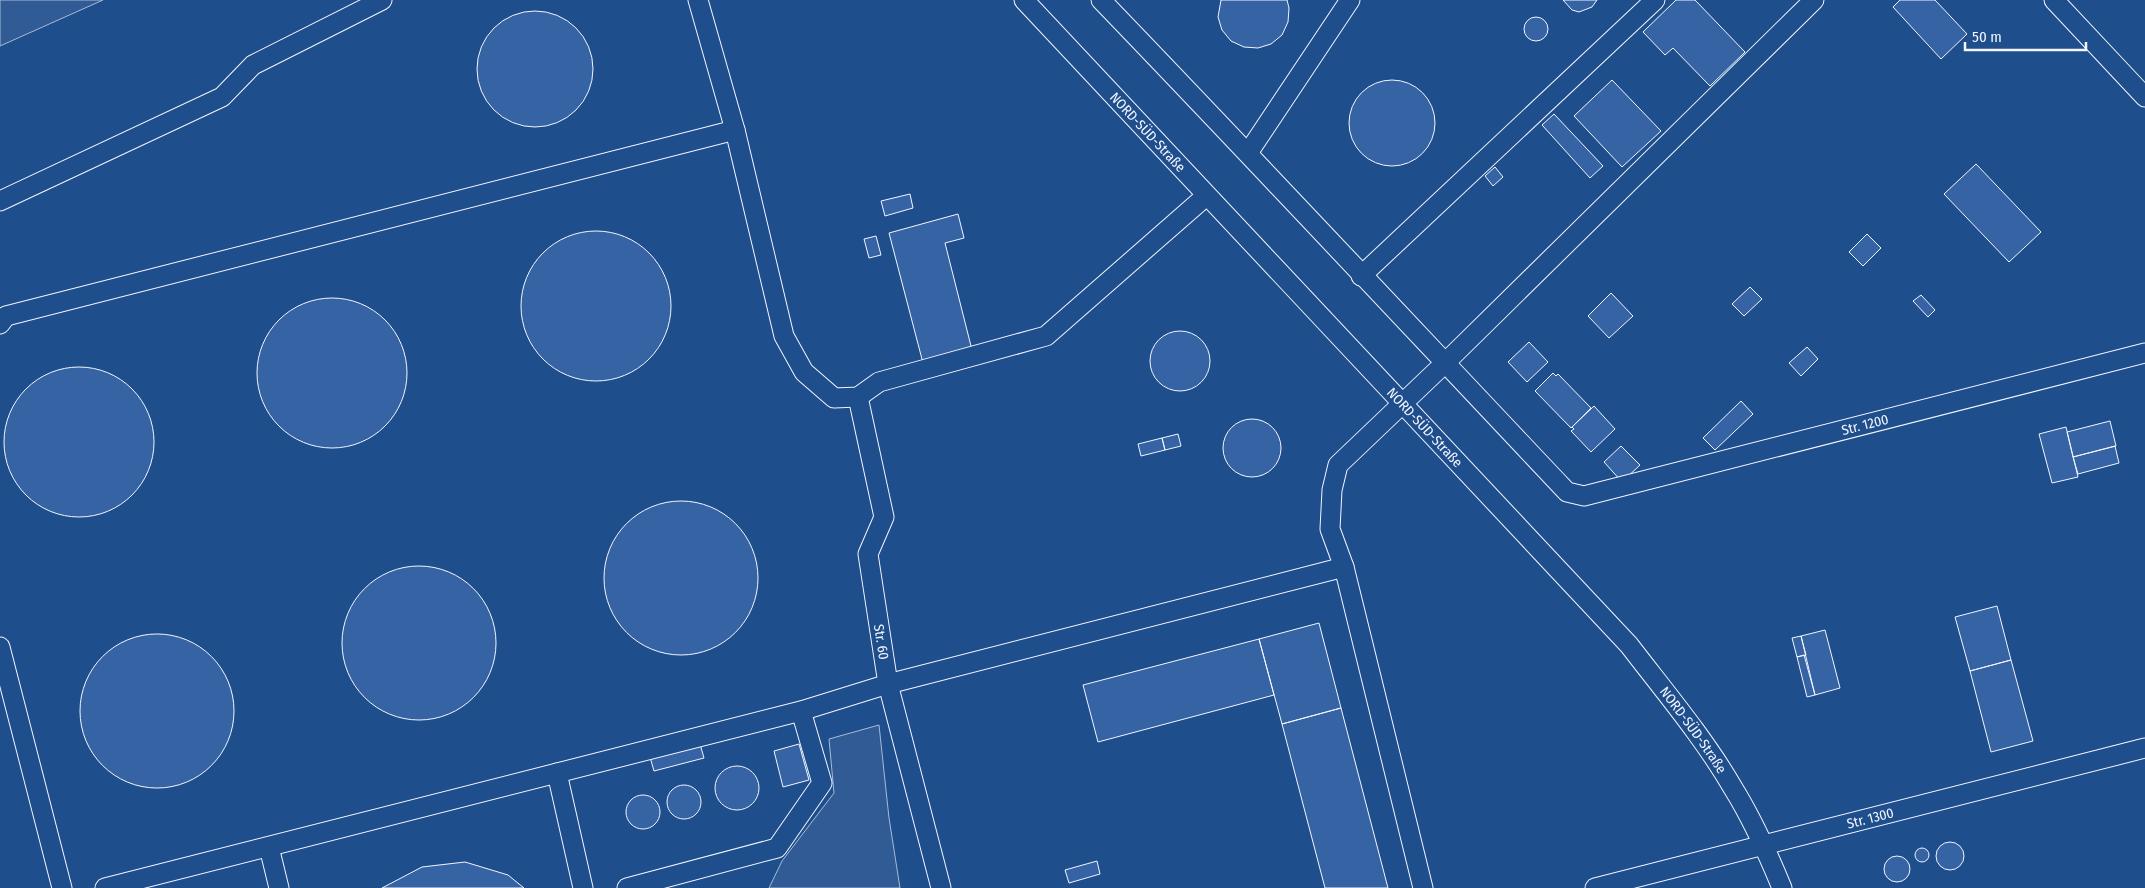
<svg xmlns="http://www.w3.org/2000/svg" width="2145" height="888" font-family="'Fira Sans Condensed',sans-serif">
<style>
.built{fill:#305b95;stroke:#a8bbd7}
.building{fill:#3563a3;stroke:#f2f6ff}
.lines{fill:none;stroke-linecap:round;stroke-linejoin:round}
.minor-casing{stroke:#f2f6ff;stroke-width:21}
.minor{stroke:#1f4e8c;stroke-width:19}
.labels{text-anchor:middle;stroke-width:4;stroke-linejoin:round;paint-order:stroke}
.street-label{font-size:14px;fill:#f2f6ff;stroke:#1f4e8c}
</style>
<rect width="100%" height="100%" fill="#1f4e8c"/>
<path class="built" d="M0 0H103L0 46Z
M879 725 889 818 900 888H769L782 861 834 793 829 739Z"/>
<path class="building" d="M1221 0H1287L1289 8 1288 22 1282 35 1271 44 1258 48 1244 47 1231 41 1222 30 1218 17Z
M1563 0H1597L1592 7 1579 12 1572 10Z
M1676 0H1695L1745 52 1710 86 1673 48 1665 55 1643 32Z
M1900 0H1935L1967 34 1941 59 1893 7Z
M477 69a58 58 0 1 1 116 0a58 58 0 1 1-116 0Z
M1524 29a12 12 0 1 1 24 0a12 12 0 1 1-24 0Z
M1612 80 1661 131 1622 167 1574 116Z
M1349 123a43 43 0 1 1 86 0a43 43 0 1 1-86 0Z
M1554 114 1603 166 1590 178 1542 125Z
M1976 164 2041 232 2009 262 1944 194Z
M1495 167 1503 177 1493 186 1485 176Z
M910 194 913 208 885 216 881 201Z
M958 214 964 238 945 243 972 350 923 363 889 233Z
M521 306a75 75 0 1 1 150 0a75 75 0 1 1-150 0Z
M1867 234 1881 248 1863 266 1849 252Z
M876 236 881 255 869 258 864 239Z
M1750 287 1762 299 1744 316 1732 304Z
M1611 293 1633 316 1609 338 1588 316Z
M1921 295 1935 310 1928 317 1913 301Z
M257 373a75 75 0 1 1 150 0a75 75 0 1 1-150 0Z
M1150 361a30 30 0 1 1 60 0a30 30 0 1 1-60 0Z
M1529 342 1548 362 1527 382 1508 362Z
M1807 347 1818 359 1801 376 1789 363Z
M4 442a75 75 0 1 1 150 0a75 75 0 1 1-150 0Z
M1553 373 1556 376 1558 374 1591 408 1571 428 1535 391Z
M1741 401 1753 414 1715 450 1703 438Z
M1594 406 1615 429 1591 452 1571 431 1574 429 1572 427Z
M1223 448a29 29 0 1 1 58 0a29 29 0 1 1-58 0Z
M2110 421 2116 446 2073 457 2067 432Z
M2066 427 2078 477 2052 483 2039 434Z
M1178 434 1181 446 1165 450 1162 438Z
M1162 438 1165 450 1141 456 1138 444Z
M1621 446 1640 465 1622 482 1604 462Z
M2115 446 2119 463 2078 474 2073 457Z
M604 578a77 77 0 1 1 154 0a77 77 0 1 1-154 0Z
M342 643a77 77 0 1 1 154 0a77 77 0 1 1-154 0Z
M1997 606 2011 660 1970 671 1955 617Z
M1319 623 1341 708 1282 724 1259 639Z
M1825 630 1840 688 1815 695 1801 636Z
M80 711a77 77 0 1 1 154 0a77 77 0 1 1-154 0Z
M1801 636 1806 655 1797 657 1792 638Z
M1259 639 1274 695 1098 742 1083 685Z
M1804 655 1815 695 1807 697 1797 657Z
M2011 660 2033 741 1991 752 1970 671Z
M1341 708 1388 888H1325L1282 724Z
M700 744 704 758 654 771 650 757Z
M799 744 809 780 783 787 774 751Z
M715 788a22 22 0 1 1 44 0a22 22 0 1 1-44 0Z
M667 802a17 17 0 1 1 34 0a17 17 0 1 1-34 0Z
M626 812a17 17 0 1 1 34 0a17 17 0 1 1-34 0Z
M1936 856a14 14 0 1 1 28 0a14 14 0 1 1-28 0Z
M1915 855a7 7 0 1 1 14 0a7 7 0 1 1-14 0Z
M1884 869a13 13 0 1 1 26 0a13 13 0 1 1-26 0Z
M1097 861 1100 874 1069 883 1065 870Z
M465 862 508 875 524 888H382L422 867Z"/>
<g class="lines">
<g class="minor-casing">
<g id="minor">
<path d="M698 0 735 130 784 336 804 372 834 398 858 397 879 382 1046 336 1206 196"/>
<path id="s1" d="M1024 0 1629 645C1665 692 1704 738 1733 788 1753 820 1768 854 1782 888"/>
<path id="s2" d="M1101 0C1258 163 1412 328 1567 492L1584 496 2145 353"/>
<path d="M2054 0 2145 97"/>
<path d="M1248 153 1350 0"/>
<path d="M0 201 222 97 253 65 382 0"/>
<path d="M1361 276 1655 0"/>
<path d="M0 324 6 316 735 130"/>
<path id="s3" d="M858 397 884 517 868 554 888 684 941 888"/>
<path d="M0 647 62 888"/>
<path d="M557 773 583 888"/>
<path d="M269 847 279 888"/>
<path d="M105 888 801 711 888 684 1344 567"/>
<path d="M627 888 777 848 822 783 801 711"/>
<path d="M1423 888 1344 567 1330 529 1332 490 1338 465 1445 363 1814 0"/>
<path id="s4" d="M1595 888 2145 748"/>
</g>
</g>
<use href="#minor" class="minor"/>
</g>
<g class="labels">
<g class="street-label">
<text dy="5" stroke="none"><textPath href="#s1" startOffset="181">NORD-SÜD-Straße</textPath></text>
<text dy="5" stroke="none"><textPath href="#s2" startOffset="985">Str. 1200</textPath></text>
<text dy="5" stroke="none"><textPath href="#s1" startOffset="586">NORD-SÜD-Straße</textPath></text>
<text dy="5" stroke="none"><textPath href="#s3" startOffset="252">Str. 60</textPath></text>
<text dy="5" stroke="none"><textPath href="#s1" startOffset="991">NORD-SÜD-Straße</textPath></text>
<text dy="5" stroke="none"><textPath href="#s4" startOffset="284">Str. 1300</textPath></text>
</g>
</g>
<path d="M1965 42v8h121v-8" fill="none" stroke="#f2f6ff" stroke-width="2.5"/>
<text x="1972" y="42" font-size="15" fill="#f2f6ff" stroke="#1f4e8c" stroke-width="4" paint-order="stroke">50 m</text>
</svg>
